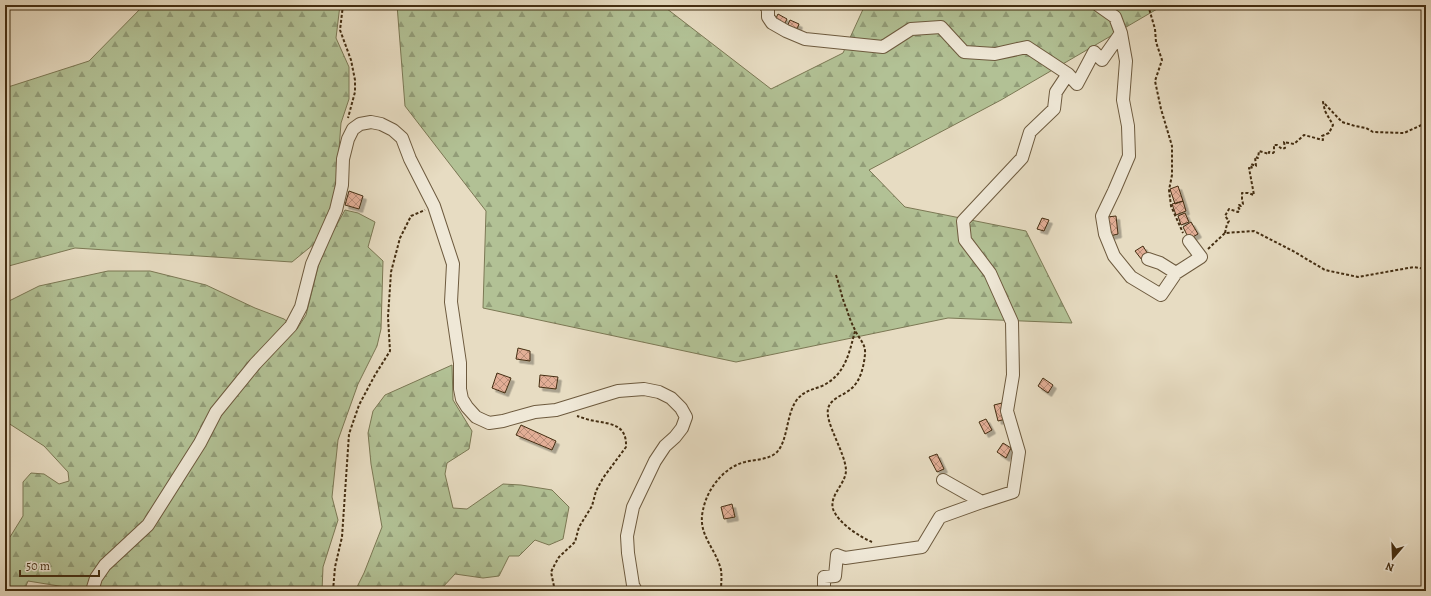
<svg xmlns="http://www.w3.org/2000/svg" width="1431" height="596" font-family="Alegreya,serif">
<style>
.forest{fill:url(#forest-firs);stroke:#7b7854}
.building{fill:url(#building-cross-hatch);stroke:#442e12;filter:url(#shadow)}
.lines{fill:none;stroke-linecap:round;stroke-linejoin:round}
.minor-casing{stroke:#6d5a3e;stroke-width:14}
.path{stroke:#442e12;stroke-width:2;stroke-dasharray:3 2;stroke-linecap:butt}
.minor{stroke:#efe8d7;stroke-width:12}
</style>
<defs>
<pattern id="forest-firs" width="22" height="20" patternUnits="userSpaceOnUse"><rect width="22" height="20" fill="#b2c195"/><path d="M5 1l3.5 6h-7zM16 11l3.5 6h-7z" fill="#929d78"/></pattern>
<pattern id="building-cross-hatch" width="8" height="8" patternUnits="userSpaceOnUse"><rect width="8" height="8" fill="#e2ae96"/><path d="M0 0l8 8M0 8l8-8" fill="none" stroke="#b98e79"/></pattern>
<filter id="shadow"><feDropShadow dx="3.5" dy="3.5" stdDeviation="0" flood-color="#0004"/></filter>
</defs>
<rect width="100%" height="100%" fill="#e7dcc2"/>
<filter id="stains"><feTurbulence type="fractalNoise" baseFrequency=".005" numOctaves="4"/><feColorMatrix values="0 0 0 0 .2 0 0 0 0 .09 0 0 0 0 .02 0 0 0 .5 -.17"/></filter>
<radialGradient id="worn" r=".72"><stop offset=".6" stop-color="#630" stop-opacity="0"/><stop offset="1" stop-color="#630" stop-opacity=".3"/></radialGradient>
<path class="forest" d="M144 5H340L336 38 349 67V99L341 123 336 188 329 220 314 244 292 262 75 248 5 267V88L89 61Z
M397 5H662L771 89 843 53 865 5H1164L1001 100 869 170 905 207 1026 231 1072 323 948 318 736 362 483 308 486 211 405 106Z
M345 210 358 213 375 222 368 247 383 261 381 329 377 346 358 384 338 440 332 497 338 520 323 567 322 591H90L28 581 24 591H5V535L10 537 23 516V482L31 473 44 474 59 484 69 481 68 472 44 446 5 421V303L39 286 108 271H150L206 285 255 308 284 319 297 329 306 315 318 267 325 246Z
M452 365 453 400 472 431 469 449 447 463 445 474 453 508 467 509 503 484 521 485 552 490 569 507 563 539 549 545 535 540 519 556H509L499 576 483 578 455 574 442 588V591H355L364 573 382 527 371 464 368 433 373 411 385 395Z"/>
<path class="building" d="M778 14 787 19 783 27 774 22Z
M790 20 799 24 796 32 786 29Z
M1178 186 1183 201 1175 204 1170 189Z
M349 191 363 196 359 209 345 205Z
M1183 201 1186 211 1176 215 1172 204Z
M1185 213 1189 222 1181 225 1178 216Z
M1116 216 1118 234 1110 236 1107 217Z
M1042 218 1049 220 1044 231 1037 229Z
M1191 222 1198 234 1189 239 1183 227Z
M1143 246 1149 256 1142 260 1135 251Z
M518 348 530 351V361L516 359Z
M497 373 511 378 505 393 492 388Z
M540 375 558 377 556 389 539 387Z
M1043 378 1053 385 1048 393 1038 386Z
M1002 403 1006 419 998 421 994 405Z
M986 419 992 430 985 434 979 422Z
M521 425 556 441 552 450 516 435Z
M1003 443 1011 448 1006 458 997 452Z
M937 454 944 469 937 472 929 457Z
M732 504 735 517 724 519 721 507Z"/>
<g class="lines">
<g class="minor-casing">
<path id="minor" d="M765 5 768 9V17L772 23 786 31 805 39 883 47 911 29 941 27 964 52 995 54 1027 47 1068 74 1077 84 1094 52 1102 60 1121 33
M1098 5 1115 17 1121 33 1126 61 1123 100 1128 126 1129 156 1114 191 1102 216 1105 234 1114 256 1131 277 1161 295 1176 273
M1148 259 1160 263 1176 273 1201 257 1189 241
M943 480 982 502 1013 492 1019 452 1007 411 1013 375 1012 322 990 273 965 240 963 221 1022 158 1030 132 1054 109 1056 92 1068 74
M92 591 96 578 105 565 148 525 200 443 216 412 255 364 291 326 301 307 312 264 336 210 342 185 343 159 348 139 353 129 360 124 371 122 381 124 393 130 402 138 410 159 434 206 453 264 451 302 460 363V389L462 399 467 407 476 417 489 423 503 421 535 412 556 410 618 391 644 389 659 392 671 398 681 408 686 417 682 428 675 437 665 446 655 461 633 507 627 536 628 553 633 585 636 591
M824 591V577L835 576 837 555 845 558 922 547 940 517 982 502"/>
</g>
<path class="path" d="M343 5 340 30 351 60 355 80V92L348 118
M1148 5 1155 29 1156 42 1162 60 1155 81 1161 109 1172 146V175L1169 190 1171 206 1183 233
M1225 233 1227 224 1229 221 1225 216 1229 209 1238 212 1240 210 1238 207 1239 205 1241 206 1243 204 1242 199V193H1248L1254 195 1249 168 1252 169 1251 164 1256 166 1255 157 1258 158 1259 151 1269 154V152L1273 153 1274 152V145H1277L1282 149 1285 148 1284 142 1294 144 1304 135 1323 140 1322 136 1329 133 1333 125 1325 111 1323 102 1342 122 1355 126 1366 128 1373 132 1404 133 1426 123
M1208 249 1225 233 1254 231 1293 251 1325 270 1358 277 1414 267 1426 269
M836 275C840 287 842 299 847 310 849 317 852 324 855 330 859 339 866 344 865 354 864 365 861 380 852 388 845 395 830 398 828 409 825 423 845 452 846 470 846 484 829 495 833 509 838 523 860 537 872 542
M333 591 335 567 342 537 349 434 359 405 375 375 390 351 388 317 391 272 400 238 411 216 425 210
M555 591 551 572 555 564 559 557 575 542 579 527 592 506 596 491 603 478 626 447C627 425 612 424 595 421 589 420 583 418 577 416
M721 591C721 584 722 577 721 570 716 548 697 535 703 510 707 489 724 467 745 462 756 459 769 460 777 452 788 440 786 416 796 401 803 391 812 390 822 386 845 375 849 354 855 331"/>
<use href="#minor" class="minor"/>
</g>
<rect width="1431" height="596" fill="none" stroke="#e7dcc2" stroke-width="20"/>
<rect x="6" y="6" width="1419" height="584" fill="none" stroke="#442e12" stroke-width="2"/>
<rect x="10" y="10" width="1411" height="576" fill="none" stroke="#442e12"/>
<g transform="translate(1393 558) rotate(199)" stroke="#efe8d7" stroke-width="3" paint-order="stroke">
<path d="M0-3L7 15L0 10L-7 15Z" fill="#442e12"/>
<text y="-6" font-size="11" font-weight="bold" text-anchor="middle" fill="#442e12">N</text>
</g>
<path d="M20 570v6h79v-6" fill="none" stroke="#442e12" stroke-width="2"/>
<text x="26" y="570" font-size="12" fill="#442e12" stroke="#efe8d7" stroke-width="3" paint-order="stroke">50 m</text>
<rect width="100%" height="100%" filter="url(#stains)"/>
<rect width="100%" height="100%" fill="url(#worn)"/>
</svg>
